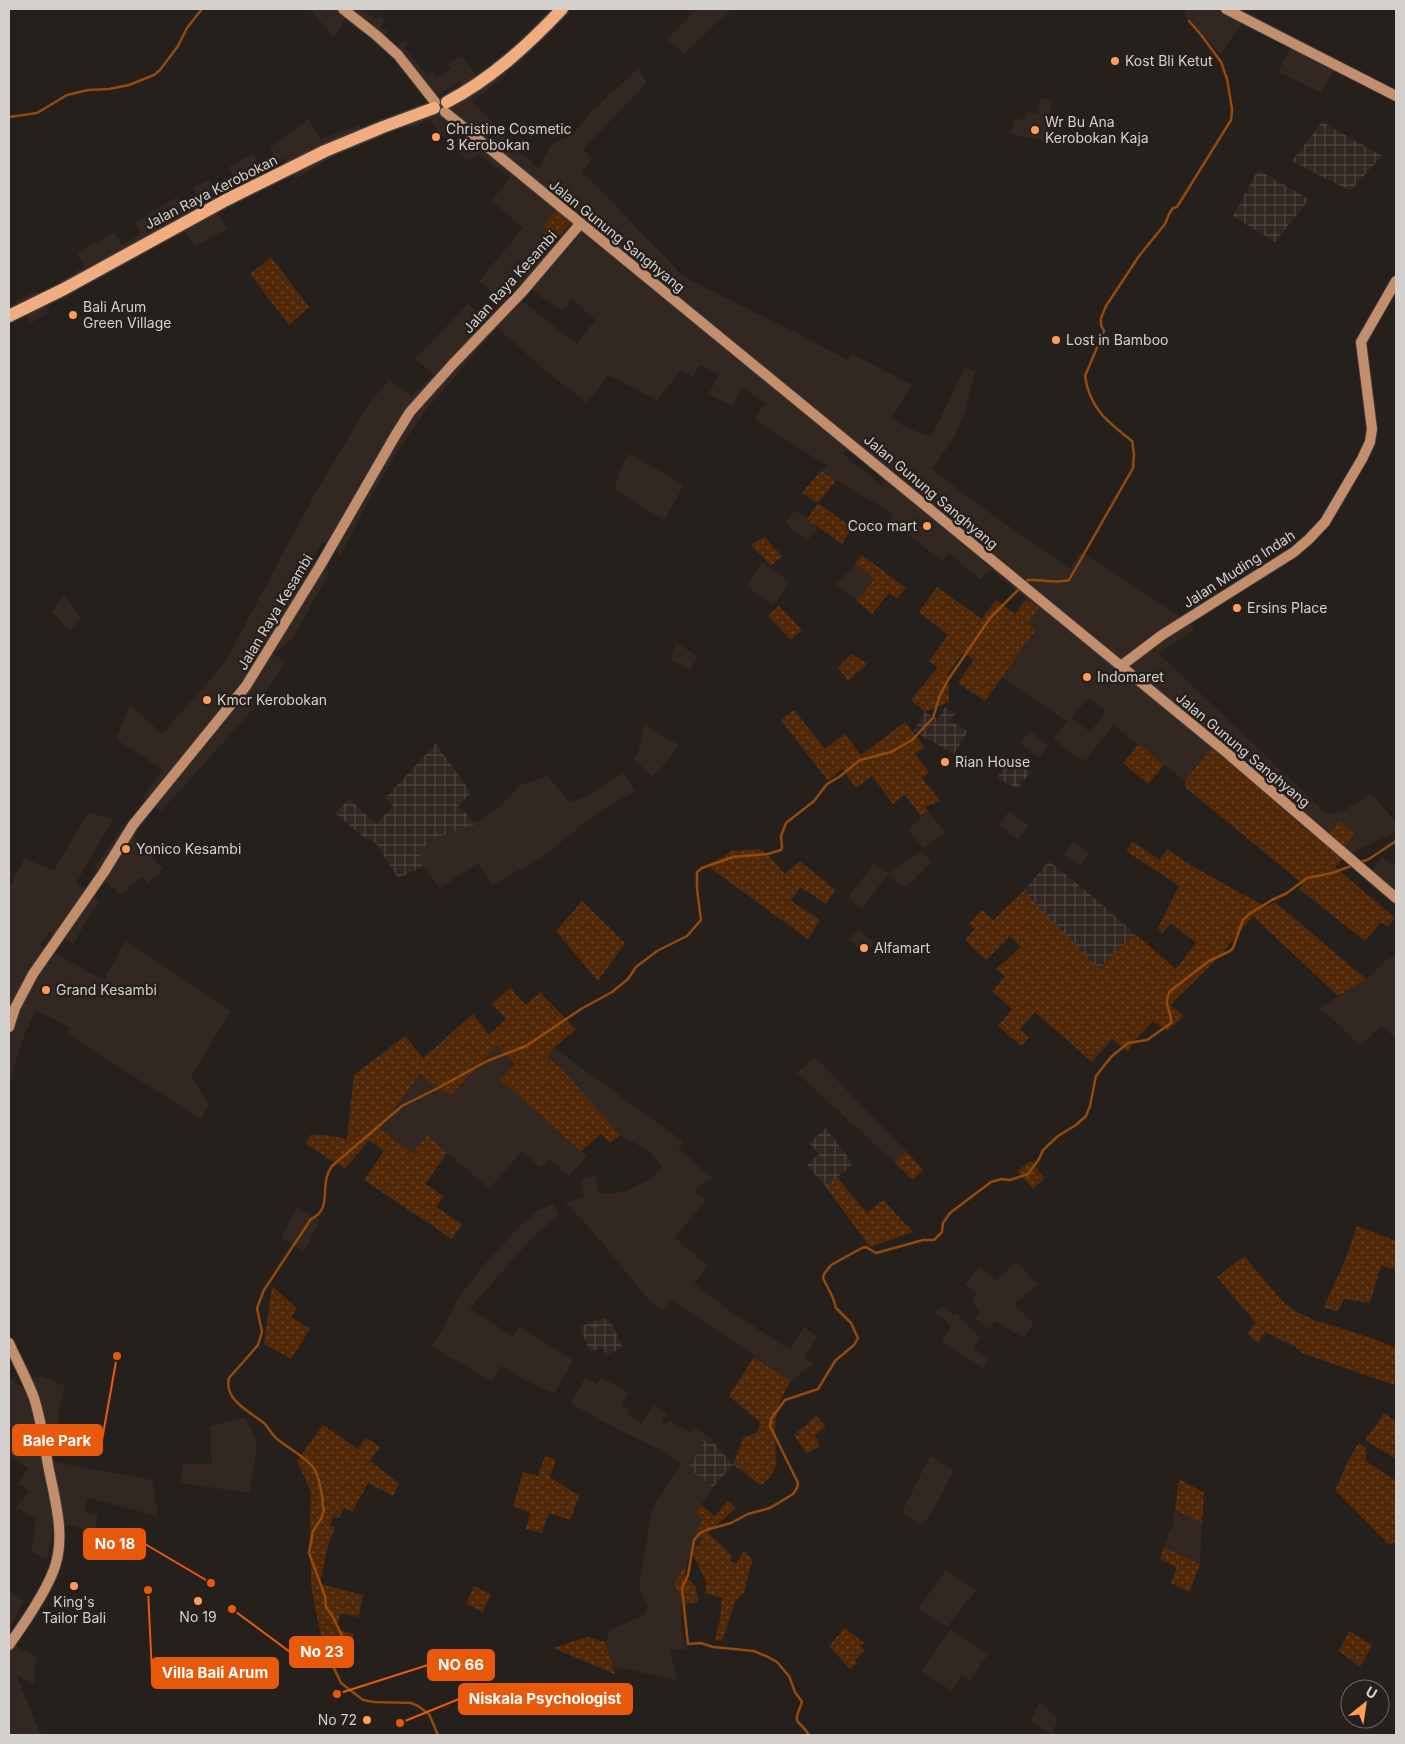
<svg xmlns="http://www.w3.org/2000/svg" width="1405" height="1744" font-family="Inter,sans-serif">
<style>
.built{fill:#322721;fill-rule:evenodd}
.industrial{fill:url(#industrial-grid)}
.green{fill:url(#green-dots)}
.lines{fill:none;stroke-linecap:round;stroke-linejoin:round}
.stream{stroke:#934a0b;stroke-width:2.5}
.secondary-casing{stroke:#423c39;stroke-width:12}
.primary-casing{stroke:#423c39;stroke-width:15}
.secondary{stroke:#c38e6c;stroke-width:10}
.primary{stroke:#f1ac80;stroke-width:12}
.poi-dot{fill:#fe9c58;stroke:#26201d;stroke-width:2}
.labels{text-anchor:middle;stroke-width:5;stroke-linejoin:round;paint-order:stroke}
.poi-label{font-size:14px;fill:#d4d0ce;stroke:#26201d;text-anchor:start}
.street-label{font-size:14px;fill:#d4d0ce;stroke:#26201d}
.leader{fill:none;stroke:#e8590c;stroke-width:2}
.callout-dot{fill:#e8590c;stroke:#26201d;stroke-width:2}
.callout{fill:#e8590c;stroke:#e8590c;stroke-width:2}
.callout-label{font-size:15px;text-anchor:middle;font-weight:bold;fill:#fff}
</style>
<defs>
<pattern id="industrial-grid" width="8" height="8" patternUnits="userSpaceOnUse" patternTransform="scale(1.25)"><rect width="8" height="8" fill="#322721"/><path d="M0 4h8M4 0v8" fill="none" stroke="#4f4540"/></pattern>
<pattern id="green-dots" width="8" height="8" patternUnits="userSpaceOnUse" patternTransform="scale(1.25)"><rect width="8" height="8" fill="#522908"/><path d="M2 2h.1M6 6h.1" fill="none" stroke="#6a472b" stroke-width="1.8" stroke-linecap="round"/></pattern>
</defs>
<rect width="100%" height="100%" fill="#26201d"/>
<path class="built" d="M310 9H362L375 19 379 15 386 20 381 27 388 32 377 44 345 19 334 38Z
M696 9H731L684 54 667 39Z
M1187 9H1229L1245 18 1220 55 1206 37 1184 15Z
M403 41 407 45 404 47 427 74 432 71 436 77 451 69 448 64 462 56 481 82 503 67 506 75 472 102 538 169 552 144 572 135 591 112 638 68 647 83 583 149 592 159 582 171 684 277 795 332 848 360 852 354 912 385 891 418 907 428 931 437 965 367 975 372 965 412 953 439 932 469 973 501 1070 569 1081 552 1180 616 1195 629 1159 654 1328 815 1343 811 1370 794 1396 821V832L1345 856 1340 821 1329 833 1308 832 1213 745 1185 781 1113 725 1084 762 1053 739 1067 722 1002 677 1036 629 1028 623 1038 608 990 569 981 580 949 553 942 562 890 519 893 514 821 471 827 466 754 419 765 404 742 387 732 406 711 395 709 393 719 375 711 370 700 365 693 377 681 370 657 400 608 375 587 403 552 376 497 328 426 410 397 452 364 509 341 555 323 542 313 560 330 572 292 639 274 653 285 663 257 705 161 811 142 797 163 770 116 739 130 705 162 734 224 664 317 490 369 403 389 380 411 396 434 375 415 359 468 304 486 318 503 301 479 281 523 228 491 201 510 178 478 154 469 161 459 155 474 139 455 125 442 137 430 119 410 129 403 117 437 109 467 93 460 81 436 96 428 83 419 88 388 53ZM521 283 562 311 572 299 595 320 577 344 512 293ZM849 447 886 478 881 485 843 454ZM1088 698 1106 711 1090 732 1071 718Z
M1293 43 1337 65 1321 93 1278 72Z
M1041 98 1053 100 1045 141 1011 134 1014 118 1024 120 1026 112 1037 114Z
M308 119 321 139 360 125 365 138 295 179 285 158 275 163 270 148Z
M254 153 261 169 236 185 229 167Z
M209 180 217 194 201 202 193 188Z
M177 197 190 223 215 210 228 229 195 246 181 228 63 291 59 282 84 267 77 252 114 233 122 245 141 234 135 222Z
M37 291 49 312 31 323 16 301Z
M628 453 684 485 664 520 614 489 620 470Z
M795 510 818 527 807 541 785 523Z
M762 562 790 582 773 605 746 586Z
M855 563 874 580 857 601 836 584 841 580Z
M64 595 81 618 70 630 52 612Z
M676 642 698 657 690 670 671 660Z
M644 724 678 745 661 769 652 777 634 759 638 754Z
M1030 731 1048 745 1039 758 1020 743Z
M623 773 635 791 597 813 540 859 492 885 478 863 440 888 423 867 419 857 429 840 476 824 503 803 520 785 548 776 570 803 587 796Z
M928 811 945 832 923 848 908 829Z
M1009 811 1028 826 1018 840 999 825Z
M88 813 113 819 76 883 100 901 90 915 73 944 50 932 40 945 104 980 125 941 231 1011 191 1077 209 1105 201 1119 67 1034 70 1028 36 1010 25 1033 9 1083V889L24 859 54 870Z
M124 824 163 869 148 883 142 876 120 895 94 869Z
M1073 842 1089 853 1080 866 1064 855Z
M921 852 932 861 905 888 888 874 862 909 848 898 874 863 888 873Z
M1382 857 1396 867V898L1367 877Z
M859 929 874 943 864 953 850 939Z
M1396 956V1038L1381 1026 1361 1046 1320 1008 1366 979 1385 961Z
M496 1045 515 1064 501 1081 587 1156 569 1176 549 1159 541 1168 522 1151 489 1189 427 1135 413 1153 380 1129 421 1074 463 1084Z
M554 1048 684 1142 678 1148 712 1178 694 1190 706 1200 675 1238 708 1266 694 1283 727 1309 790 1350 804 1326 817 1337 804 1358 814 1363 791 1381 672 1300 663 1311 647 1298 594 1233 565 1202 584 1197 581 1179 595 1176 599 1194 624 1192 649 1180 663 1167 650 1152 620 1135 559 1066 547 1057Z
M815 1057 906 1151 895 1163 797 1073Z
M553 1204 559 1215 532 1238 470 1308 512 1336 519 1327 573 1360 554 1394 523 1379 501 1366 492 1381 431 1346 442 1331 456 1301 483 1266 516 1230 537 1211Z
M297 1207 320 1220 304 1251 281 1238Z
M1016 1262 1038 1285 1014 1304 1034 1323 1023 1338 996 1321 988 1330 975 1318 980 1311 971 1301 977 1294 965 1285 980 1267 997 1281Z
M943 1306 953 1315 956 1313 980 1338 974 1348 988 1358 984 1368 941 1342 952 1327 936 1312Z
M42 1376 65 1386 60 1406 56 1434 37 1426 43 1460 152 1480 158 1516 88 1498 84 1512 98 1515 94 1532 53 1521 52 1535 47 1560 31 1551 36 1520 16 1507 29 1491 19 1484 28 1468 9 1454V1378L29 1391 24 1380Z
M585 1378 596 1384 602 1378 629 1393 622 1405 630 1410 627 1415 642 1424 654 1405 667 1413 662 1421 667 1424 669 1420 691 1433 694 1428 708 1436 688 1468 713 1487 695 1514 704 1520 702 1539 698 1543 674 1583 682 1601 681 1621 686 1650 670 1649 677 1680 612 1666 605 1642 611 1629 645 1615 644 1611 648 1608 639 1586 652 1509 681 1464 655 1447 619 1430 570 1403Z
M245 1417 257 1443 250 1493 181 1483 183 1464H212L210 1427Z
M930 1456 954 1470 934 1508 922 1526 902 1512Z
M1175 1510 1202 1523 1200 1564 1164 1547 1173 1523Z
M946 1570 976 1590 947 1627 918 1609Z
M9 1591 24 1601 9 1628Z
M951 1629 988 1654 970 1681 962 1675 952 1691 921 1671Z
M9 1643 36 1656 34 1684 16 1675 41 1735H9Z
M1040 1702 1058 1720 1051 1734 1030 1721Z"/>
<path class="industrial" d="M1322 122 1382 156 1350 191 1292 161Z
M1258 170 1309 199 1275 242 1233 216Z
M945 707 955 713 950 721 968 731 954 754 914 731 925 712 938 719Z
M436 744 471 793 458 806 476 824 429 840 419 857 423 867 398 878 376 843 362 836 335 813 349 799 376 824 393 806 385 798Z
M1008 760 1030 772 1018 788 997 779Z
M1049 861 1099 902 1135 934 1099 969 1024 891Z
M826 1128 853 1164 826 1187 807 1165 819 1154 809 1143Z
M603 1318 610 1321 623 1348 606 1355 603 1347 590 1352 580 1327Z
M708 1436 733 1465 713 1487 688 1468Z"/>
<path class="green" d="M559 207 574 219 548 249 538 240 547 230 543 226Z
M271 257 309 307 289 325 250 274Z
M821 471 836 480 818 503 853 528 842 544 807 519 818 503 802 493Z
M764 537 782 556 771 566 751 545Z
M862 555 906 588 897 598 889 593 872 614 857 601 874 580 855 563Z
M937 587 982 619 996 600 1015 614 1026 599 1039 608 1028 623 1036 629 985 701 958 683 974 660 963 652 948 674 949 702 925 712 911 700 938 667 929 661 948 635 919 612Z
M779 606 802 630 791 640 768 616Z
M852 654 867 664 848 681 838 667Z
M794 710 825 749 845 734 861 755 905 722 924 747 915 754 929 772 922 778 940 801 925 807 928 811 921 816 905 795 893 804 872 776 856 788 842 769 828 781 781 720Z
M1139 744 1164 765 1148 784 1123 763Z
M1213 745 1308 831 1316 822 1329 833 1340 821 1355 835 1340 851 1343 859 1335 867 1395 918 1388 927 1381 922 1365 941 1298 888 1304 885 1185 787V781Z
M1133 842 1160 860 1167 849 1192 866 1266 907 1275 902 1366 979 1338 996 1253 916 1219 957 1170 1005 1184 1016 1167 1031 1153 1021 1134 1041 1128 1052 1112 1039 1092 1062 1035 1012 1020 1029 1029 1038 1021 1046 998 1026 1012 1009 992 991 1005 976 996 969 1021 947 1010 936 986 960 965 940 975 929 969 924 982 910 993 920 1024 891 1099 969 1135 934 1176 969 1196 943 1171 923 1162 933 1158 928 1179 886 1126 851Z
M760 849 766 853 785 874 800 861 835 890 826 904 800 887 791 901 820 920 808 939 706 865 723 857 731 851Z
M582 901 625 943 598 981 556 931Z
M510 988 526 1005 540 992 576 1029 554 1048 547 1058 559 1066 620 1135 610 1143 601 1134 581 1151 500 1080 515 1064 497 1046 450 1096 420 1074 380 1129 413 1153 427 1135 447 1153 425 1184 443 1196 436 1207 462 1224 452 1239 364 1180 384 1151 369 1140 345 1169 306 1144 310 1135H325L347 1139 354 1075 405 1036 423 1058 473 1014 489 1035 506 1019 492 1004Z
M906 1151 923 1170 912 1180 895 1163Z
M1031 1161 1045 1178 1033 1189 1017 1171Z
M837 1177 867 1213 883 1200 913 1232 870 1247 826 1187Z
M1357 1226 1396 1241V1269L1381 1266 1370 1303 1344 1299 1337 1312 1324 1307 1346 1258Z
M1244 1256 1282 1301 1295 1311 1314 1320 1374 1339 1396 1348V1376L1394 1385 1302 1353 1294 1346 1265 1332 1258 1343 1247 1333 1256 1323 1217 1277Z
M272 1286 297 1308 291 1317 310 1329 291 1359 264 1344Z
M754 1357 791 1381C781 1396 776 1410 775 1429 773 1456 785 1465 761 1486L743 1471 733 1465 743 1438 758 1432 760 1422 729 1396Z
M1384 1413 1396 1421V1459L1365 1440 1375 1427Z
M816 1416 826 1427 815 1435 820 1446 807 1454 794 1435Z
M323 1425 358 1449 366 1438 380 1447 370 1461 399 1483 393 1496 368 1483 352 1512 344 1508 339 1518 334 1516 330 1525 335 1527 328 1545 320 1584 363 1595 359 1617 341 1613 336 1629 354 1634 351 1647 345 1655 331 1648 327 1655 322 1643 311 1585 310 1521 311 1492 297 1461Z
M1359 1443 1366 1448V1461L1396 1481V1541L1389 1545 1335 1490 1350 1457Z
M545 1456 556 1460 550 1477 579 1496 570 1520 549 1513 542 1533 526 1529 530 1513 513 1506 523 1472 538 1476Z
M1179 1479 1204 1493 1202 1523 1175 1510Z
M728 1500 736 1508 708 1533 732 1555 730 1561 736 1564 744 1551 753 1560 748 1574 745 1591 736 1600 722 1641 715 1640 720 1619 722 1598 705 1593 707 1583 692 1553 702 1539 695 1534 703 1520 695 1514 701 1505 715 1516Z
M1164 1547 1200 1564 1189 1592 1171 1583 1177 1567 1160 1559Z
M686 1563 685 1576 696 1587 698 1602 684 1604 674 1584Z
M474 1586 491 1594 483 1612 466 1604Z
M845 1628 864 1643 861 1647 865 1650 855 1660 857 1663 850 1669 829 1646Z
M1349 1631 1372 1645 1360 1667 1339 1651Z
M587 1637 605 1642 615 1674 553 1648Z"/>
<g class="lines">
<path class="stream" d="M9 117 37 113 67 95 88 90 109 89 129 85 154 75 160 70 178 46 187 28 202 9
M1024 584 1028 580C1042 579 1056 584 1069 580L1133 468 1134 454 1132 441C1107 421 1090 409 1085 376L1104 331 1101 325V318L1106 306 1139 256 1165 224 1169 214 1173 208 1177 207 1231 120 1232 109 1227 79 1221 62 1202 36 1189 21
M1359 863 1369 859 1396 841
M438 1735 429 1714 418 1706 411 1703 374 1702 363 1700 341 1683 333 1666 341 1649 342 1636 333 1617 326 1607 325 1596 309 1553 313 1531 321 1519 324 1510 322 1503 323 1500C320 1489 320 1476 313 1467 304 1456 288 1448 277 1439 271 1434 269 1428 265 1424 252 1413 223 1400 229 1378L258 1345 262 1332 257 1308 264 1290 311 1219C334 1209 318 1184 332 1166L402 1106 438 1088 487 1061 526 1046 581 1009 612 992 628 979 636 967 657 951 687 936 701 920 697 889V872L702 868 733 857 768 854 781 850 782 847 781 836 786 823 814 801 827 784 839 777 860 760 891 752 912 740 933 718 940 695 948 680 990 618 1020 588
M809 1735C797 1716 792 1728 802 1702L795 1692 789 1676 777 1662 768 1657 754 1651 713 1647 701 1643 688 1644 682 1588 688 1575 694 1540 700 1533 706 1530 731 1523 748 1514 770 1508 793 1494 797 1488 798 1483 770 1426 771 1419 785 1400 818 1389 835 1361 854 1345 858 1338 851 1323 836 1308 833 1298 823 1278 824 1274 831 1265 862 1248 866 1247 876 1253 923 1240H934L942 1232 943 1223 950 1213 991 1182 1002 1179 1010 1180 1028 1174 1039 1159 1043 1150 1058 1136 1076 1125 1086 1116 1090 1106 1096 1076 1111 1057 1128 1043 1147 1040 1171 1023C1172 1010 1162 1006 1170 991L1209 961 1230 951 1233 948 1243 920 1249 914 1272 900 1287 893 1307 878 1332 873 1354 865"/>
<g class="secondary-casing">
<path id="secondary" d="M343 9 376 35 398 55 435 102
M1226 9 1396 96
M445 112 1121 666 1227 753 1396 898
M1121 666 1162 635 1294 552 1309 539 1325 522 1362 459 1370 442 1372 429 1361 342 1396 281
M9 1027 15 1008 33 974 104 872 133 825 246 686 320 566 395 436 410 412 452 365 523 291 580 224
M9 1343C17 1361 27 1379 34 1398 41 1420 44 1442 48 1465 54 1496 65 1532 56 1563 50 1586 24 1624 9 1645"/>
</g>
<g class="primary-casing">
<path id="primary" d="M447 102C491 79 528 45 562 9
M9 316 64 289 226 200 325 151 383 127 434 108"/>
</g>
<use href="#secondary" class="secondary"/>
<use href="#primary" class="primary"/>
</g>
<g class="poi-dot">
<circle cx="1115" cy="61" r="5"/>
<circle cx="1035" cy="130" r="5"/>
<circle cx="436" cy="137" r="5"/>
<circle cx="73" cy="315" r="5"/>
<circle cx="1056" cy="340" r="5"/>
<circle cx="927" cy="526" r="5"/>
<circle cx="1237" cy="608" r="5"/>
<circle cx="1087" cy="677" r="5"/>
<circle cx="207" cy="700" r="5"/>
<circle cx="945" cy="762" r="5"/>
<circle cx="126" cy="849" r="5"/>
<circle cx="864" cy="948" r="5"/>
<circle cx="46" cy="990" r="5"/>
<circle cx="74" cy="1586" r="5"/>
<circle cx="198" cy="1601" r="5"/>
<circle cx="367" cy="1720" r="5"/>
</g>
<g class="labels">
<g class="poi-label">
<text x="1125" y="66">Kost Bli Ketut</text>
<text x="1045" y="127">Wr Bu Ana<tspan x="1045" dy="16">Kerobokan Kaja</tspan></text>
<text x="446" y="134">Christine Cosmetic<tspan x="446" dy="16">3 Kerobokan</tspan></text>
<text x="83" y="312">Bali Arum<tspan x="83" dy="16">Green Village</tspan></text>
<text x="1066" y="345">Lost in Bamboo</text>
<text x="917" y="531" text-anchor="end">Coco mart</text>
<text x="1247" y="613">Ersins Place</text>
<text x="1097" y="682">Indomaret</text>
<text x="217" y="705">Kmcr Kerobokan</text>
<text x="955" y="767">Rian House</text>
<text x="136" y="854">Yonico Kesambi</text>
<text x="874" y="953">Alfamart</text>
<text x="56" y="995">Grand Kesambi</text>
<text x="74" y="1607" text-anchor="middle">King's<tspan x="74" dy="16">Tailor Bali</tspan></text>
<text x="198" y="1622" text-anchor="middle">No 19</text>
<text x="357" y="1725" text-anchor="end">No 72</text>
</g>
<g class="street-label">
<text transform="translate(211 192) rotate(-27)" y="5">Jalan Raya Kerobokan</text>
<text transform="translate(617 236) rotate(39)" y="5">Jalan Gunung Sanghyang</text>
<text transform="translate(510 282) rotate(-48)" y="5">Jalan Raya Kesambi</text>
<text transform="translate(931 492) rotate(40)" y="5">Jalan Gunung Sanghyang</text>
<text transform="translate(1239 569) rotate(-33)" y="5">Jalan Muding Indah</text>
<text transform="translate(275 612) rotate(-59)" y="5">Jalan Raya Kesambi</text>
<text transform="translate(1243 750) rotate(40)" y="5">Jalan Gunung Sanghyang</text>
</g>
</g>
<path class="leader" d="M117 1356L102 1440M211 1583L145 1544M232 1609L290 1652M337 1694L428 1665M148 1590L152 1673M400 1723L459 1699"/>
<g class="callout-dot">
<circle cx="117" cy="1356" r="5"/>
<circle cx="211" cy="1583" r="5"/>
<circle cx="232" cy="1609" r="5"/>
<circle cx="337" cy="1694" r="5"/>
<circle cx="148" cy="1590" r="5"/>
<circle cx="400" cy="1723" r="5"/>
</g>
<g class="callout">
<rect x="13" y="1425" width="89" height="30" rx="5"/>
<rect x="84" y="1529" width="61" height="30" rx="5"/>
<rect x="290" y="1637" width="63" height="30" rx="5"/>
<rect x="428" y="1650" width="66" height="30" rx="5"/>
<rect x="152" y="1658" width="126" height="30" rx="5"/>
<rect x="459" y="1684" width="173" height="30" rx="5"/>
</g>
<g class="callout-label">
<text x="57" y="1446">Bale Park</text>
<text x="115" y="1549">No 18</text>
<text x="322" y="1657">No 23</text>
<text x="461" y="1670">NO 66</text>
<text x="215" y="1678">Villa Bali Arum</text>
<text x="545" y="1704">Niskala Psychologist</text>
</g>
<rect width="1405" height="1744" fill="none" stroke="#d4d0ce" stroke-width="20"/>
<g transform="translate(1365 1704) rotate(30)"><circle r="24" fill="#26201d" stroke="#6c6664"/>
<path d="M0-4L9 19L0 12L-9 19Z" fill="#fe9c58"/>
<text y="-8" font-size="14" font-weight="bold" text-anchor="middle" fill="#d4d0ce">U</text>
</g>
</svg>
